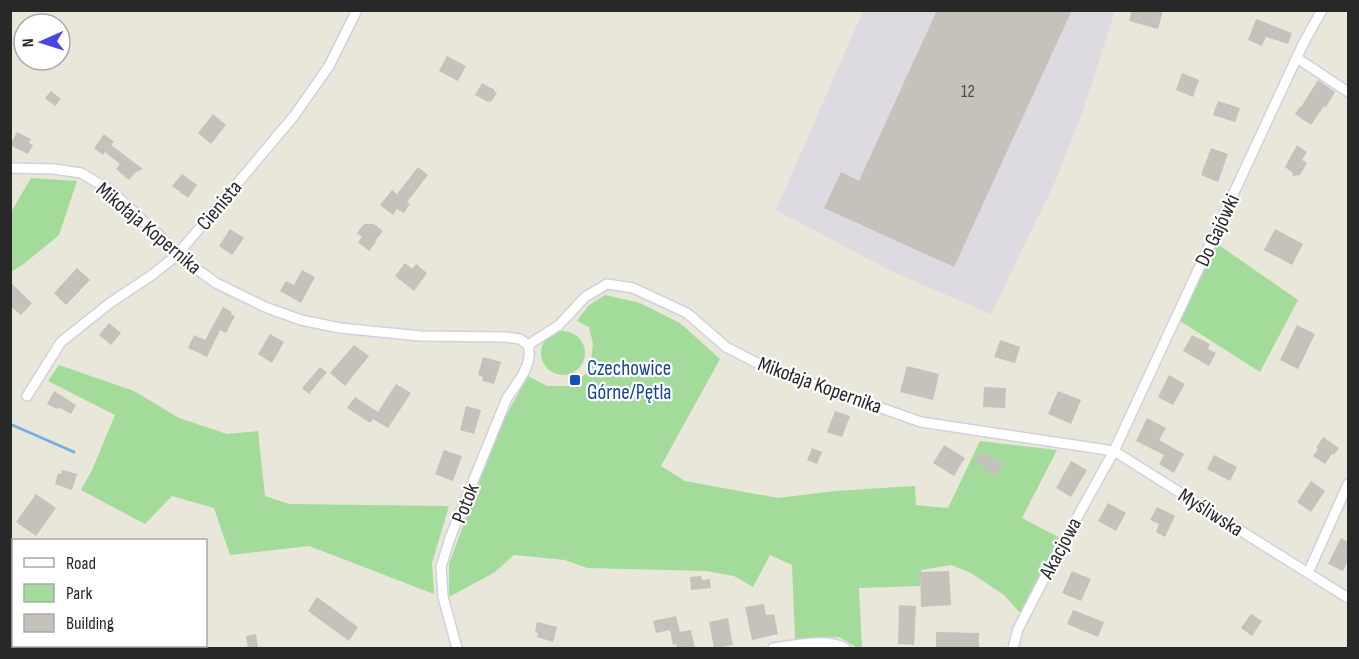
<svg xmlns="http://www.w3.org/2000/svg" width="1359" height="659" font-family="'Sofia Sans Condensed',sans-serif">
<style>
.industrial{fill:#dedae2}
.green{fill:#a3dc9a}
.lines{fill:none;stroke-linecap:round;stroke-linejoin:round}
.stream{stroke:#74afe4;stroke-width:3}
.building{fill:#c4c2ba}
.street-casing{stroke:#d0d0e0;stroke-width:12}
.street{stroke:#fff;stroke-width:9}
.transit-dot{fill:#1a4fb4;stroke:#fff;stroke-width:2}
.labels{text-anchor:middle;stroke-width:4.5;stroke-linejoin:round;paint-order:stroke}
.number-label{font-size:18px;fill:#4f4e4c}
.street-label{font-size:21px;fill:#282828;stroke:#fff}
.transit-label{font-size:21px;fill:#164399;stroke:#fff;text-anchor:start}
</style>
<rect width="100%" height="100%" fill="#e9e6da"/>
<path class="industrial" d="M863 11H1115L1083 111 1055 182 991 314 891 271 776 210Z"/>
<path class="green" d="M31 178 77 181 59 235 25 263 11 272V212Z
M1216 243 1298 300 1260 372 1180 321Z
M605 295 640 303 680 323 720 359 661 466 685 481 778 498 835 491 915 486 916 505 948 508 980 441 1057 450 1022 518 1060 538 1020 613 1004 595 971 573 951 565 921 570 920 586 859 588 862 648H858L839 637 795 639 792 565 770 555 753 587 734 576 706 571 587 568 565 560 514 555 495 572 449 597V564L499 428 528 376 547 386H572L590 370 593 344 589 327 577 321 588 306Z
M541 353a22 22 0 1 1 44 0a22 22 0 1 1-44 0Z
M59 365 134 391 179 418 227 434 258 431 265 496 289 504 449 506 432 563 434 594 309 546 230 555 214 508 172 496 145 524 81 490 92 470 115 415 48 381Z"/>
<g class="lines">
<path class="stream" d="M10 424 74 452"/>
</g>
<path class="building" d="M937 10H1072L954 267 824 208 841 172 859 181Z
M1132 10H1163L1158 29 1129 21Z
M1256 19 1292 33 1288 44 1266 37 1262 46 1248 40Z
M447 56 466 66 458 81 439 71Z
M1182 73 1199 80 1193 97 1176 90Z
M1318 80 1335 92 1326 107 1324 106 1311 125 1295 114 1300 106 1301 107Z
M482 83 495 90 494 91 497 93 491 102 489 101 488 102 475 95Z
M51 91 61 99 55 106 45 98Z
M1218 101 1240 108 1235 122 1213 115Z
M213 114 226 125 211 144 198 133Z
M17 132 31 139 29 143 33 145 28 154 10 145Z
M104 134 114 142 111 145 143 169 136 172 129 180 116 169 120 164 105 152 103 155 94 148Z
M1297 145 1307 152 1302 160 1307 163 1300 175 1293 176 1292 172 1285 167Z
M1211 148 1228 154 1218 182 1201 175Z
M418 167 428 175 407 202 410 204 404 213 397 209 393 215 380 205 392 190 397 194Z
M182 174 197 185 188 198 172 186Z
M364 224H374L383 231 375 241 376 242 369 251 358 242 362 237 357 233Z
M230 229 244 238 232 255 219 246Z
M1275 229 1303 244 1292 265 1264 250Z
M405 263 412 269 416 264 427 273 414 291 395 276Z
M77 268 90 280 66 305 54 293Z
M302 270 315 277 301 303 280 291 286 281 294 285Z
M10 282 32 303 21 315 10 306Z
M223 307 232 312 230 314 235 316 226 333 220 330 207 357 188 348 194 335 205 340Z
M109 323 121 333 111 345 99 335Z
M1297 325 1315 334 1298 369 1280 360Z
M270 334 284 342 272 363 258 354Z
M1192 335 1210 344 1208 349 1216 353 1209 366 1183 351Z
M1000 340 1020 347 1015 363 994 357Z
M354 345 369 356 345 386 330 373Z
M483 357 501 362 494 384 482 381 483 377 478 375Z
M907 366 939 374 933 400 900 392Z
M320 367 327 372 309 394 302 388Z
M1169 375 1185 384 1173 405 1158 397Z
M396 384 411 393 388 428 373 419 370 423 347 408 355 397 378 412Z
M984 387 1006 388 1005 408 983 407Z
M54 391 76 405 71 414 58 407 57 409 47 404Z
M1058 391 1081 400 1071 424 1048 414Z
M466 406 481 410 474 434 460 430Z
M835 411 850 416 842 437 827 432Z
M1147 418 1166 428 1159 440 1184 454 1174 473 1159 464 1164 455 1136 441Z
M1323 437 1339 448 1334 455 1332 454 1325 464 1313 456 1318 449 1316 448Z
M944 445 965 458 954 476 933 463Z
M812 448 822 452 817 464 807 460Z
M444 450 462 456 453 481 435 474Z
M980 452 1003 462 997 476 984 470 985 467 975 462Z
M1214 455 1237 467 1230 481 1207 469Z
M1071 461 1087 470 1071 497 1056 488Z
M62 470 77 474 72 490 55 484 58 473 61 474Z
M1311 481 1325 491 1311 512 1297 502Z
M36 494 56 508 36 536 16 522Z
M1108 503 1126 513 1116 531 1098 521Z
M1157 507 1175 516 1165 537 1156 532 1159 524 1150 520Z
M1341 538 1348 542V560L1343 571 1328 564Z
M949 571 951 605 921 607 920 572Z
M1072 571 1091 579 1081 601 1062 593Z
M701 576 702 580 710 579 711 588 691 590 690 577Z
M317 597 358 627 349 641 308 611Z
M764 604 766 615 774 614 778 634 752 640 745 607Z
M899 605 916 606 914 645 898 644Z
M1073 610 1104 622 1098 637 1067 624Z
M1251 614 1262 621 1252 636 1241 628Z
M676 616 680 632 691 630 695 648H677L676 644 673 645 670 630 656 633 653 621Z
M728 618 733 645 714 648 709 622Z
M537 622 557 627 553 642 537 637 538 633 535 632Z
M936 632 979 633V648H936Z
M256 634 258 648H248L246 636Z"/>
<g class="lines">
<g class="street-casing">
<path id="street" d="M1297 58 1348 92
M10 168 54 169 81 173 110 190 160 236 177 255 216 283 265 307 301 320 340 328 421 336 505 337 520 339 528 345
M528 345 559 325 585 297 607 284 633 288 687 313 726 347 765 367 921 422 1114 451 1308 573 1348 484
M27 396 61 342 110 303 152 275 177 255 294 116 329 66 357 10
M1308 573 1348 598
M457 648 443 597 441 567 450 538 507 398C517 383 534 364 528 345
M773 648C793 645 827 638 845 648
M1013 648 1018 629 1059 550 1114 451 1303 44 1322 10"/>
</g>
<use href="#street" class="street"/>
</g>
<rect class="transit-dot" x="569" y="374" width="12" height="12" rx="3"/>
<g class="labels">
<g class="number-label">
<text x="968" y="97">12</text>
</g>
<g class="street-label">
<text transform="translate(219 205) rotate(-50)" y="7">Cienista</text>
<text transform="translate(149 228) rotate(40)" y="7">Mikołaja Kopernika</text>
<text transform="translate(1217 230) rotate(-65)" y="7">Do Gajówki</text>
<text transform="translate(820 385) rotate(20)" y="7">Mikołaja Kopernika</text>
<text transform="translate(465 503) rotate(-68)" y="7">Potok</text>
<text transform="translate(1211 512) rotate(32)" y="7">Myśliwska</text>
<text transform="translate(1060 548) rotate(-62)" y="7">Akacjowa</text>
</g>
<g class="transit-label">
<text x="587" y="375">Czechowice<tspan x="587" dy="24">Górne/Pętla</tspan></text>
</g>
</g>
<rect width="1359" height="659" fill="none" stroke="#282828" stroke-width="24"/>
<rect x="12" y="539" width="195" height="108" fill="#ffffff" stroke="#a9a9a9" stroke-width="1.5"/>
<rect x="24" y="558" width="30" height="9" fill="#ffffff" stroke="#a9a9a9" stroke-width="1.5"/>
<text x="66" y="569" font-size="18" fill="#282828">Road</text>
<rect x="24" y="584" width="30" height="18" fill="#a3dc9a" stroke="#a9a9a9" stroke-width="1.5"/>
<text x="66" y="599" font-size="18" fill="#282828">Park</text>
<rect x="24" y="614" width="30" height="18" fill="#c4c2ba" stroke="#a9a9a9" stroke-width="1.5"/>
<text x="66" y="629" font-size="18" fill="#282828">Building</text>
<g transform="translate(42 42) rotate(267)"><circle r="28" fill="#ffffff" stroke="#a9a9a9" stroke-width="1.5"/>
<path d="M0-4.5L10 22L0 15L-10 22Z" fill="#4945eb"/>
<text y="-9" font-size="16" font-weight="bold" text-anchor="middle" fill="#282828">N</text>
</g>
</svg>
